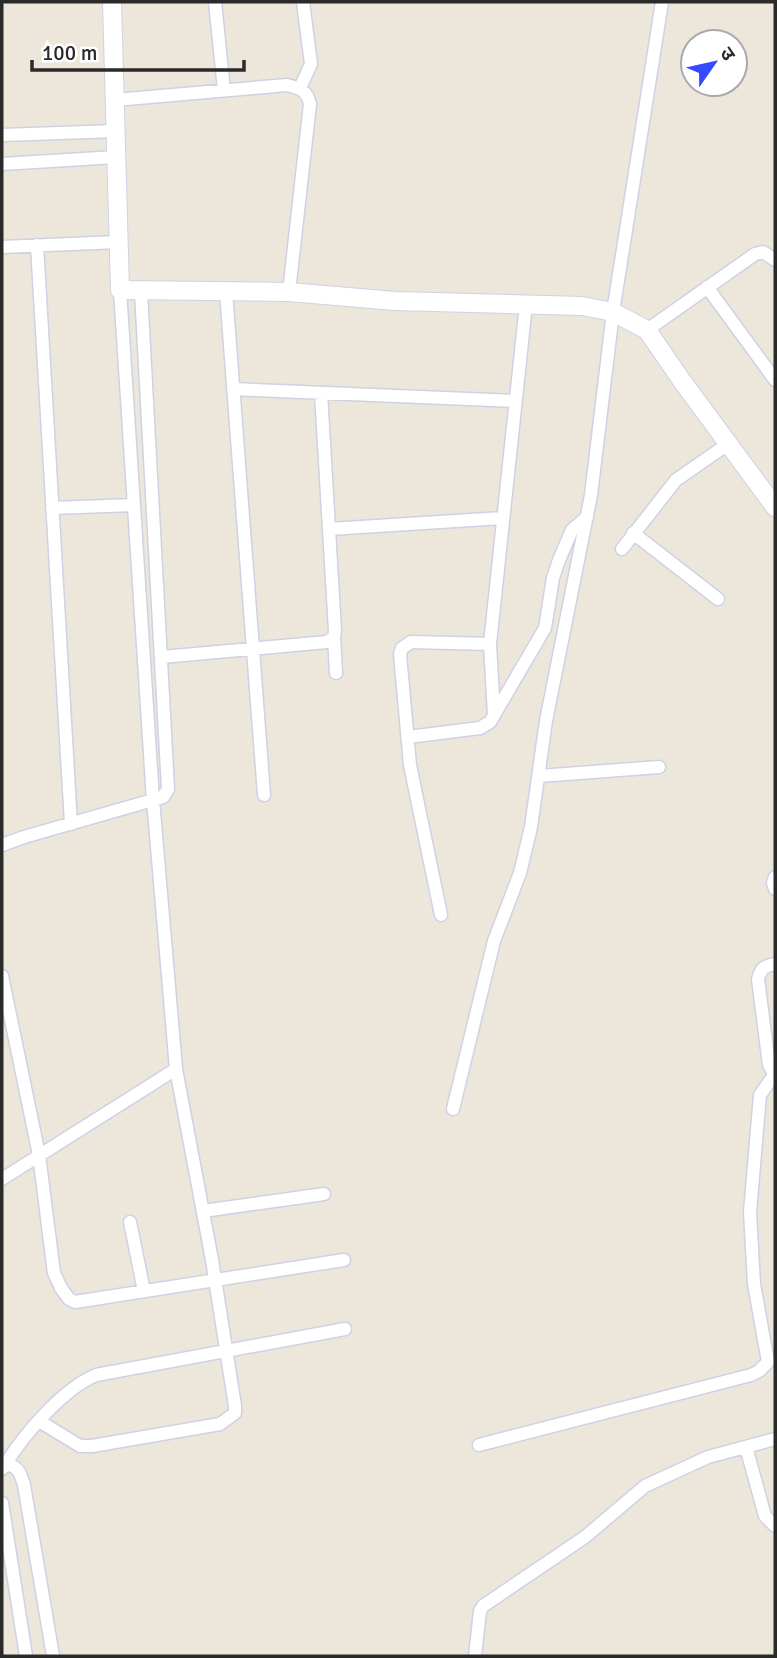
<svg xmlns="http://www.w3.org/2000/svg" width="777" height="1658" font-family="Signika,'Noto Sans Devanagari',sans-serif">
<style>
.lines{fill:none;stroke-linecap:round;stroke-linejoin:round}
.street-casing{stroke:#cfd2e4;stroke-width:15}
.secondary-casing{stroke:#cfd2e4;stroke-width:20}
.street{stroke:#fff;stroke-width:12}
.secondary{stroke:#fff;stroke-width:18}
</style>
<rect width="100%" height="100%" fill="#ede6da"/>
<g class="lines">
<g class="street-casing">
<path id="street" d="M215 2 224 90
M300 88 311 64 303 2
M115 100 287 85C299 88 307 90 310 104L289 292
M2 135 116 131
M2 164 116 157
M37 245 71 824
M2 247 118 242
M707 287 775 380
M226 292 264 795
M647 330 755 254 763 252 775 260
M233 389 515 401
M52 508 134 505
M329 529 503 518
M633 533 718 599
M622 549 676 480 728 444
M334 637 336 673
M162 657 327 642 334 637 335 631 321 393
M494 715 490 644 526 304
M408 737 480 728 490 722 545 628 553 578 559 560 572 530 587 517
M539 776 659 767
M2 845 24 837 153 800 163 797 168 789 141 292
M775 877 773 883 775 889
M441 915 410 765 400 654 402 648 411 642 490 644
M775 964C764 966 761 968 758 979L769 1065 775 1075
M2 976 39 1155 54 1273 61 1288 69 1299 75 1302 344 1260
M453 1109 494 941 520 873 531 827 546 721 591 495 613 312 662 2
M2 1179 176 1069
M203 1211 324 1194
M130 1222 144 1291
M39 1421 80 1446H92L220 1424 235 1413V1406L212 1260 176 1069 153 800 120 290
M479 1445 751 1375 759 1371 768 1362 754 1284 750 1212 760 1095 774 1075
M746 1447 765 1516 775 1526
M5 1465C24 1434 63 1389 96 1375L345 1329
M2 1469 5 1465C18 1464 21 1475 24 1485L53 1656
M2 1503 26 1656
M475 1656 480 1611 483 1606 585 1537 645 1486 708 1457 775 1439"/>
</g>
<g class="secondary-casing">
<path id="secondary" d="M112 2 120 290 289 292 395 301 582 306 613 312 647 330 682 381 775 507"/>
</g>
<use href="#street" class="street"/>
<use href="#secondary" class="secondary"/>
</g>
<rect width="777" height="1658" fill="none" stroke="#2a2a2a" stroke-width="7"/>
<g transform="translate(714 63) rotate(56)"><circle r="33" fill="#ffffff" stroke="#aaaaaa" stroke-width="2"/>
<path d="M0-5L12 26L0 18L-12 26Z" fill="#3549ff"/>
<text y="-10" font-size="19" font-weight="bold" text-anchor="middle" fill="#2a2a2a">उ</text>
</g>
<path d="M32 60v10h212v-10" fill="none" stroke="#2a2a2a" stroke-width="3.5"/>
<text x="42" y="60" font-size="21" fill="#2a2a2a" stroke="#ffffff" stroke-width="5" paint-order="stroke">100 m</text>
</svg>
